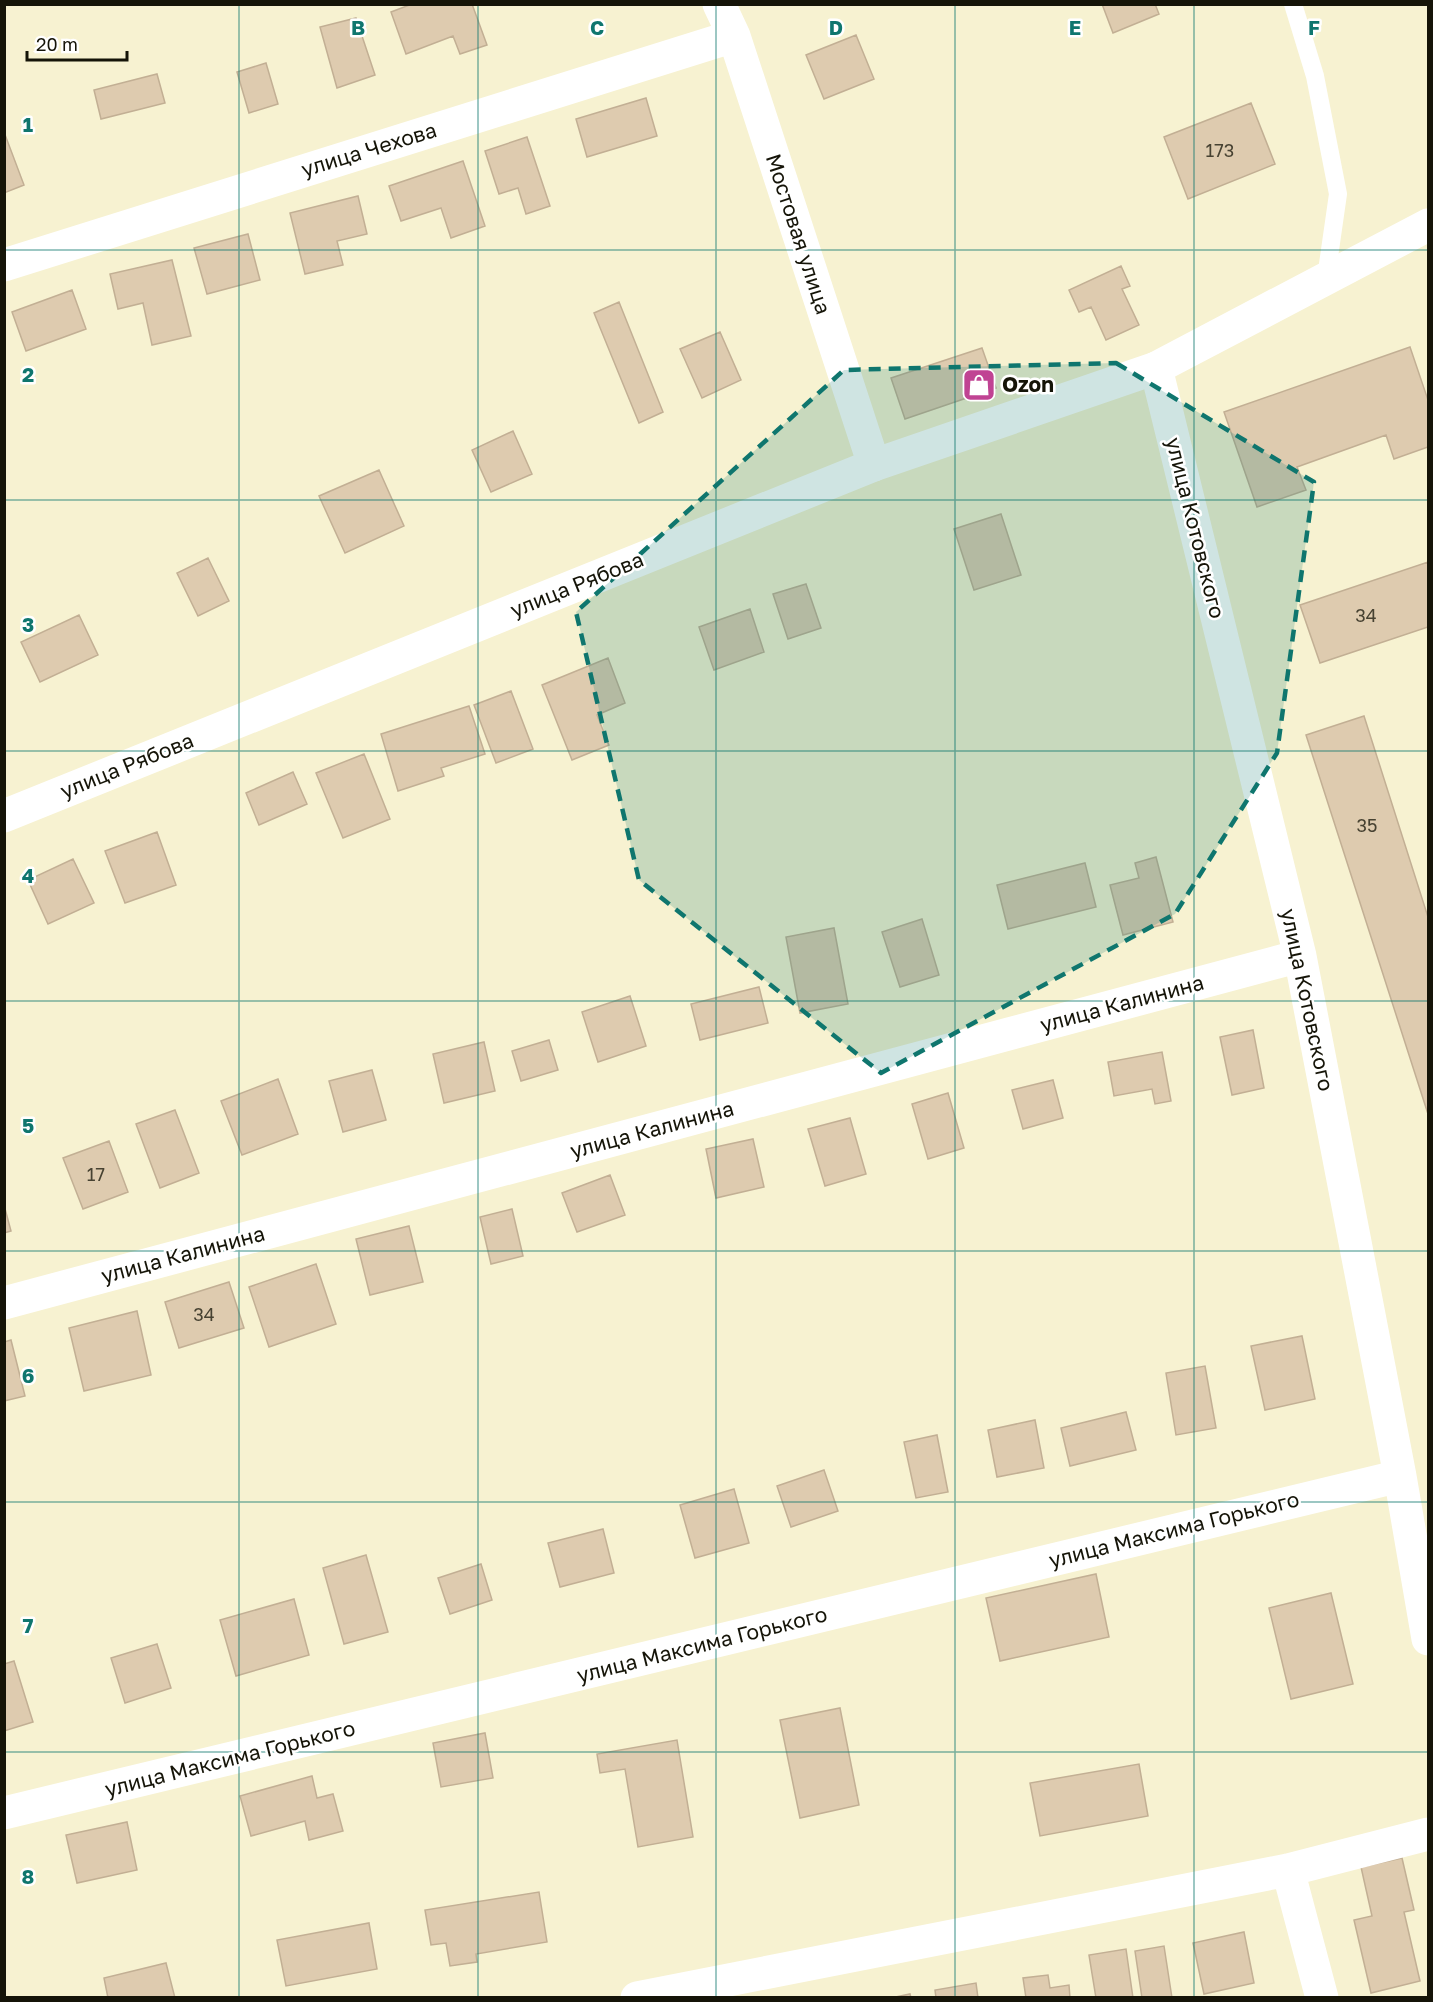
<svg xmlns="http://www.w3.org/2000/svg" width="1433" height="2002" font-family="'Golos Text',sans-serif">
<style>
.building{fill:#decbaf;stroke:#c2af94;stroke-width:1.5}
.lines{fill:none;stroke-linecap:round;stroke-linejoin:round}
.service{stroke:#fff;stroke-width:18}
.minor{stroke:#fff;stroke-width:33}
.tertiary{stroke:#fff;stroke-width:33}
.marked{fill:#0f766e;fill-opacity:0.2;stroke:#0f766e;stroke-width:4.5;stroke-dasharray:12 8;stroke-linejoin:round}
.grid{fill:none;stroke:#0f766e;stroke-width:1.5;stroke-opacity:0.55}
.labels{text-anchor:middle;stroke-width:5;stroke-linejoin:round;paint-order:stroke}
.number-label{font-size:18px;fill:#474232}
.street-label{font-size:21px;fill:#151408;stroke:#fff}
.poi-label{font-size:21px;font-weight:bold;fill:#151408;stroke:#fff;text-anchor:start}
.grid-label{font-size:20px;text-anchor:middle;font-weight:bold;fill:#0f766e;stroke:#fff;stroke-width:5;stroke-linejoin:round;paint-order:stroke}
</style>
<rect width="100%" height="100%" fill="#f7f2d1"/>
<path class="building" d="M412 4H472L487 45 460 54 453 36 406 54 391 12Z
M1102 4H1155L1159 14 1113 33Z
M356 18 375 75 337 88 320 27Z
M856 35 874 79 824 99 806 55Z
M266 63 278 104 249 113 237 72Z
M157 74 165 103 101 119 94 90Z
M646 98 657 136 587 157 576 119Z
M1251 103 1275 164 1188 199 1164 137Z
M4 132 24 185 4 193Z
M527 137 550 206 526 214 518 188 499 194 485 151Z
M463 161 485 226 451 238 441 208 401 221 389 186Z
M358 196 367 234 337 241 343 265 305 274 290 213Z
M248 234 260 280 207 294 194 248Z
M172 260 191 336 152 345 143 303 118 309 110 274Z
M1121 266 1130 286 1122 289 1139 325 1106 340 1091 307 1079 312 1069 290Z
M72 290 86 329 26 351 12 312Z
M619 302 663 412 639 423 594 313Z
M720 332 741 380 702 398 680 349Z
M1410 347 1428 400V447L1394 459 1386 435 1297 467 1306 490 1257 507 1224 412Z
M982 348 996 388 905 419 891 378Z
M513 431 532 474 491 492 472 450Z
M379 470 404 526 345 553 319 496Z
M1001 514 1021 575 974 590 954 529Z
M208 558 229 601 198 616 177 573Z
M1428 562V627L1320 663 1300 605Z
M806 584 821 628 788 639 773 594Z
M750 609 764 652 714 670 699 627Z
M79 615 98 655 40 682 21 642Z
M608 658 625 703 597 715 609 745 572 760 542 685Z
M511 691 533 749 496 763 474 705Z
M469 706 485 754 441 768 444 776 398 791 381 734Z
M1364 716 1428 917V1114L1306 735Z
M364 754 390 819 343 838 316 773Z
M293 772 307 804 259 825 246 793Z
M157 832 176 885 125 903 105 851Z
M1156 857 1173 922 1123 935 1110 885 1139 878 1135 863Z
M73 859 94 903 48 924 28 880Z
M1085 863 1096 907 1008 929 997 885Z
M922 919 939 975 900 987 882 932Z
M834 928 848 1004 800 1013 786 937Z
M759 987 768 1023 700 1040 691 1004Z
M630 996 646 1046 598 1062 582 1012Z
M1253 1030 1264 1088 1232 1095 1220 1037Z
M549 1040 558 1070 521 1081 512 1051Z
M484 1042 495 1091 444 1103 433 1054Z
M1162 1052 1171 1101 1155 1104 1152 1089 1114 1096 1108 1062Z
M372 1070 386 1120 343 1132 329 1081Z
M278 1079 298 1134 242 1155 221 1101Z
M1053 1080 1063 1118 1023 1129 1012 1090Z
M948 1093 964 1148 928 1159 912 1104Z
M175 1110 199 1173 160 1188 136 1124Z
M850 1118 866 1174 825 1186 808 1129Z
M753 1139 764 1187 716 1198 706 1149Z
M109 1141 128 1192 83 1209 63 1158Z
M610 1175 625 1215 577 1232 562 1193Z
M4 1205 11 1231 4 1233Z
M512 1209 523 1256 491 1264 480 1217Z
M409 1226 423 1282 370 1295 356 1239Z
M316 1264 336 1324 269 1347 249 1287Z
M229 1282 244 1328 179 1348 165 1302Z
M137 1311 151 1375 84 1391 69 1328Z
M1302 1336 1315 1399 1265 1410 1251 1346Z
M11 1340 25 1396 4 1401V1342Z
M1205 1366 1216 1428 1176 1435 1166 1373Z
M1126 1412 1136 1450 1070 1466 1061 1428Z
M1035 1420 1044 1468 997 1477 988 1430Z
M937 1435 948 1492 916 1498 904 1442Z
M824 1470 838 1511 791 1527 777 1486Z
M734 1489 749 1543 695 1558 680 1505Z
M603 1529 614 1573 560 1587 548 1543Z
M366 1555 388 1632 344 1644 323 1568Z
M481 1564 492 1600 450 1614 438 1578Z
M1096 1574 1109 1637 1000 1661 986 1598Z
M1331 1593 1353 1684 1291 1699 1269 1608Z
M294 1599 309 1655 236 1676 220 1620Z
M157 1644 171 1688 125 1703 111 1658Z
M14 1661 33 1722 4 1731V1664Z
M840 1708 859 1805 800 1818 780 1720Z
M485 1733 493 1778 441 1787 433 1743Z
M677 1740 693 1837 638 1847 625 1769 600 1773 597 1754Z
M1139 1764 1148 1816 1040 1836 1030 1783Z
M312 1776 317 1798 333 1794 343 1831 309 1840 305 1821 251 1836 240 1796Z
M127 1822 137 1870 77 1883 66 1835Z
M1402 1858 1414 1910 1404 1912 1420 1981 1371 1993 1354 1920 1372 1916 1361 1867Z
M539 1892 547 1942 476 1954 477 1962 450 1966 446 1943 431 1945 425 1910Z
M369 1923 377 1969 286 1986 277 1940Z
M1244 1932 1254 1983 1204 1994 1193 1943Z
M1164 1946 1172 1998H1142L1135 1951Z
M1126 1949 1133 1998H1096L1089 1955Z
M166 1963 175 1998H108L104 1978Z
M1048 1975 1050 1988 1069 1985 1070 1998H1026L1023 1978Z
M976 1983 978 1998H936L935 1990Z
M910 1994 911 1998H891Z"/>
<g class="lines">
<path class="service" d="M1293 4 1315 76 1338 194 1326 278"/>
<path class="minor" d="M719 4 734 36 874 465
M1428 225 1156 368 1300 956 1400 1476 1428 1639
M4 265 734 36
M4 1303 1300 956
M4 1813 1400 1476
M1288 1870 1322 1998
M637 1998 1288 1870 1428 1834"/>
<path class="tertiary" d="M4 816 874 465 1156 368"/>
</g>
<path class="marked" d="M1116 363 1314 482 1277 753 1175 914 881 1073 639 880 576 612 844 370Z"/>
<path class="grid" d="M239 4V1998M478 4V1998M716 4V1998M955 4V1998M1194 4V1998M4 250H1428M4 500H1428M4 751H1428M4 1001H1428M4 1251H1428M4 1502H1428M4 1752H1428"/>
<defs>
<g id="shop-square" transform="scale(1.725)"><rect x="-9" y="-9" width="18" height="18" rx="4" fill="#c04393" stroke="#fff"/><path d="M-5-2.5h2.3a2.7 3.5 0 0 1 5.4 0H5L5.5 6h-11ZM-1.5-2.5h3a1.5 2.3 0 0 0-3 0Z" fill="#fff"/></g>
</defs>
<g fill-rule="evenodd">
<use href="#shop-square" x="979" y="385"/>
</g>
<g class="labels">
<g class="number-label">
<text x="1220" y="157">173</text>
<text x="1366" y="622">34</text>
<text x="1367" y="832">35</text>
<text x="96" y="1181">17</text>
<text x="204" y="1321">34</text>
</g>
<g class="street-label">
<text transform="translate(369 150) rotate(-17)" y="7">улица Чехова</text>
<text transform="translate(798 234) rotate(72)" y="7">Мостовая улица</text>
<text transform="translate(1195 528) rotate(76)" y="7">улица Котовского</text>
<text transform="translate(577 585) rotate(-22)" y="7">улица Рябова</text>
<text transform="translate(127 766) rotate(-22)" y="7">улица Рябова</text>
<text transform="translate(1307 1000) rotate(78)" y="7">улица Котовского</text>
<text transform="translate(1122 1004) rotate(-15)" y="7">улица Калинина</text>
<text transform="translate(652 1130) rotate(-15)" y="7">улица Калинина</text>
<text transform="translate(183 1255) rotate(-15)" y="7">улица Калинина</text>
<text transform="translate(1174 1530) rotate(-14)" y="7">улица Максима Горького</text>
<text transform="translate(702 1645) rotate(-14)" y="7">улица Максима Горького</text>
<text transform="translate(230 1759) rotate(-14)" y="7">улица Максима Горького</text>
</g>
<g class="poi-label">
<text x="1002" y="392">Ozon</text>
</g>
</g>
<g class="grid-label">
<text x="358" y="35">B</text>
<text x="597" y="35">C</text>
<text x="836" y="35">D</text>
<text x="1075" y="35">E</text>
<text x="1314" y="35">F</text>
<text x="28" y="132">1</text>
<text x="28" y="382">2</text>
<text x="28" y="632">3</text>
<text x="28" y="883">4</text>
<text x="28" y="1133">5</text>
<text x="28" y="1383">6</text>
<text x="28" y="1633">7</text>
<text x="28" y="1884">8</text>
</g>
<rect width="1433" height="2002" fill="none" stroke="#151408" stroke-width="12"/>
<path d="M27 51v9h100v-9" fill="none" stroke="#151408" stroke-width="3"/>
<text x="36" y="51" font-size="18" fill="#151408" stroke="#ffffff" stroke-width="4.5" paint-order="stroke">20 m</text>
</svg>
